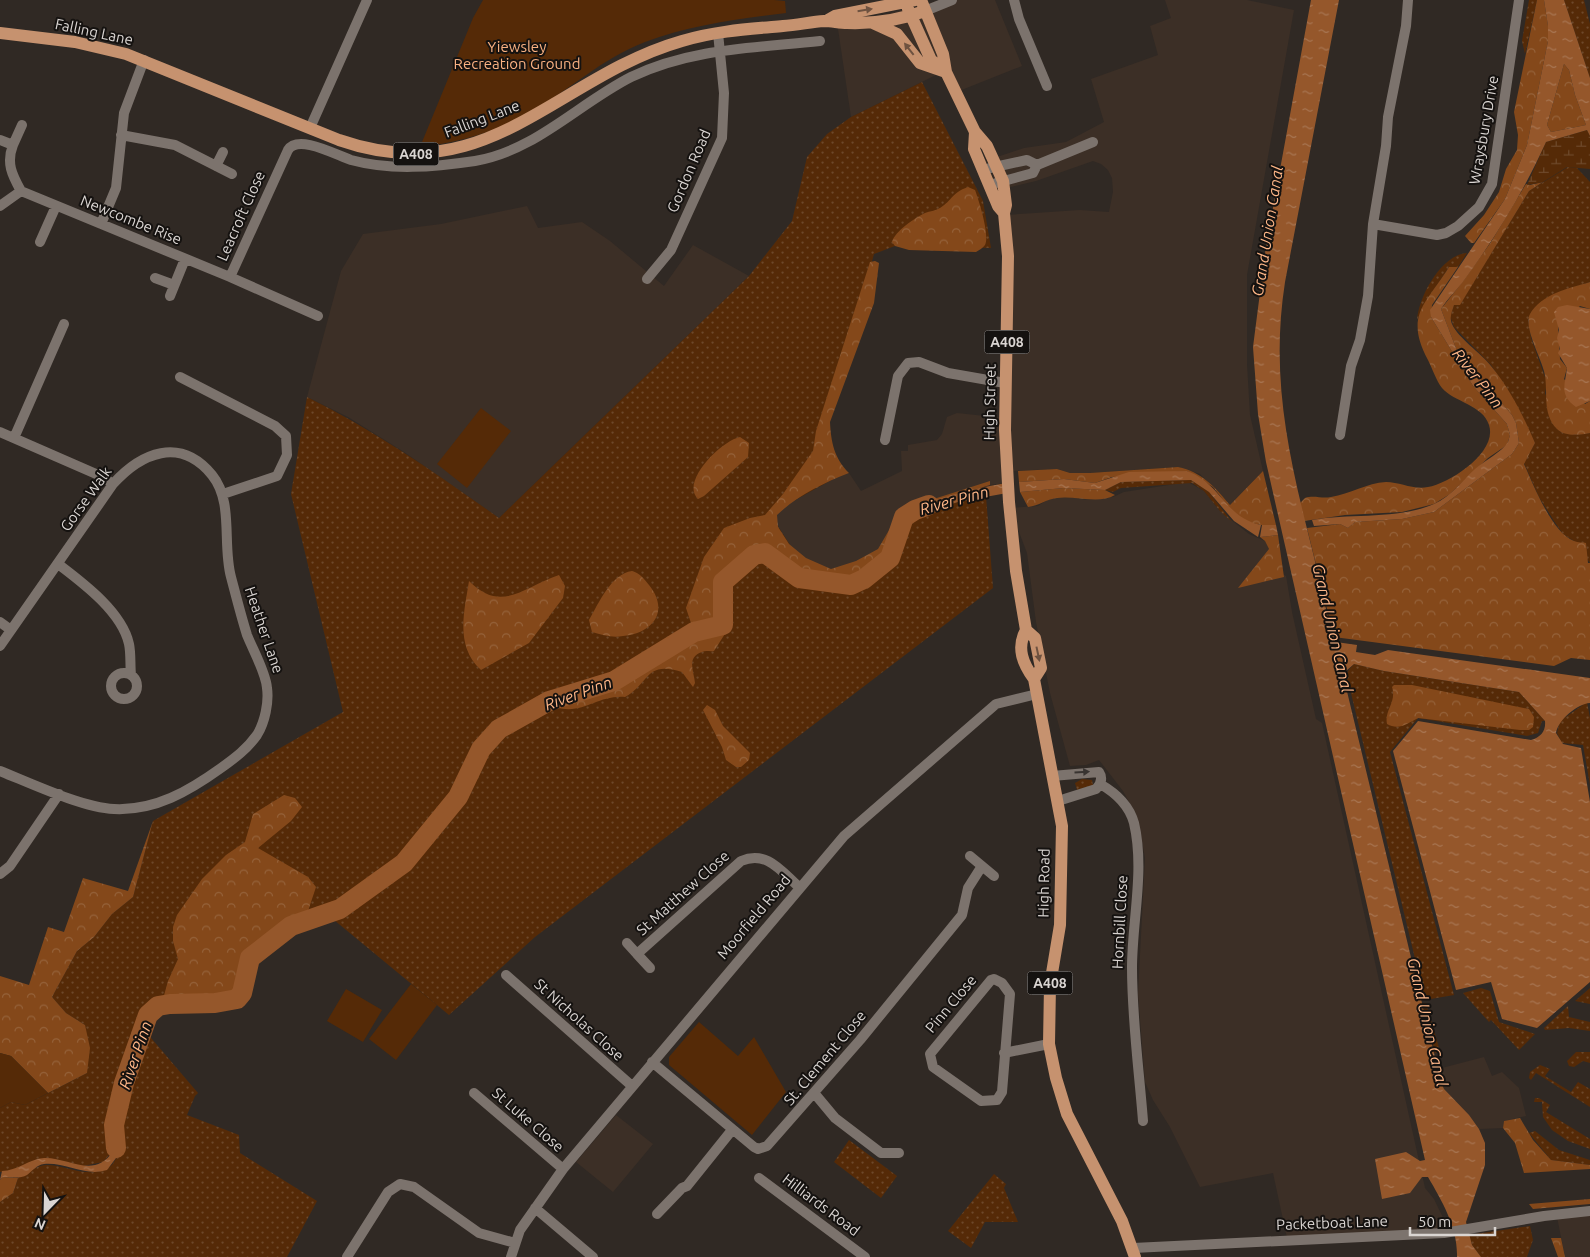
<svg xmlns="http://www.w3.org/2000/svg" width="1590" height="1257" font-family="Ubuntu,sans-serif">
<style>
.built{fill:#3c2f26}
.grass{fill:url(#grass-dots)}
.forest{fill:url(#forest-crowns)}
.wetland{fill:url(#wetland-marsh)}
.park{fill:#552a07}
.water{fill:url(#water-ripples);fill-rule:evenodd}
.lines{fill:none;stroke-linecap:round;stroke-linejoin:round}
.river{stroke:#95572b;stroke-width:20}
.street{stroke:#7c736d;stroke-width:10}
.primary{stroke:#c6926f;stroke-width:12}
.oneway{fill:#6e5240}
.oneway2{fill:#393431}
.labels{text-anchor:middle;stroke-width:4;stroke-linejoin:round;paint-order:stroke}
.shield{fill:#151210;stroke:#9f9a98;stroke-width:1}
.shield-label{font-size:14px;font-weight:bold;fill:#dad5d2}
.street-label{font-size:15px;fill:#dad5d2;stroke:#151210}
.park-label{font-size:15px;fill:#f9b182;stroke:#151210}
.water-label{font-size:16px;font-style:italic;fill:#ffb788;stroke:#151210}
</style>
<defs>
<pattern id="grass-dots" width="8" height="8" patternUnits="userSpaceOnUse" patternTransform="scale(1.25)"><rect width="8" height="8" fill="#552a07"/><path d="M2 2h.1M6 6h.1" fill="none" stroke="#6d482a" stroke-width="1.8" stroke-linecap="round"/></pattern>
<pattern id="forest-crowns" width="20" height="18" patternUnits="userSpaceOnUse" patternTransform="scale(1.25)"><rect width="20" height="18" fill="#84481a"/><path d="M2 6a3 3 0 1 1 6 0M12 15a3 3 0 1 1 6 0" fill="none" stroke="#95623a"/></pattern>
<pattern id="wetland-marsh" width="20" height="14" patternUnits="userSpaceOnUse" patternTransform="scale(1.25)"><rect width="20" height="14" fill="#552a07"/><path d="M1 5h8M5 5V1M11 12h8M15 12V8" fill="none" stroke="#6d482a"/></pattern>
<pattern id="water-ripples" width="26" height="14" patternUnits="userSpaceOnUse" patternTransform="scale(1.25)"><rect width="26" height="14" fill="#95572b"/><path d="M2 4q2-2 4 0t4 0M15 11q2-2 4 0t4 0" fill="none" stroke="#a87653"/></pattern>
</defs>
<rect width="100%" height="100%" fill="#302924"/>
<path class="built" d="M941 0H995L1022 66 954 93 942 72 851 117 837 22 871 18Z
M1165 0H1247L1294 10 1247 275V364L1250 415 1263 471 1230 505 1200 474 1178 467 1090 473H1070L1057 469 1009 471 1006 215 1080 210 1109 212 1113 192 1112 178 1108 170 1101 164 1093 161 1036 181 998 190 988 160 1024 148 1066 142 1104 122 1091 79 1158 55 1150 26 1171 18Z
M527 206 538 228 582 222 610 241 664 286 693 245 749 276 499 518 404 452 348 417 307 397 341 271 363 234 441 224Z
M957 413 1004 418 1007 483 990 485 907 511 902 514 889 557 863 578 851 584 812 579 770 514 833 479 849 473 861 491 902 471 901 451H908V445L937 440 942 434 947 417Z
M1188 482 1204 491 1220 511 1249 534 1265 541 1269 549 1278 535 1281 573 1286 576 1292 612 1316 719 1322 723 1425 1188 1434 1199 1448 1228 1287 1238 1273 1173 1200 1187 1170 1127 1153 1100 1145 1082 1138 994 1145 858 1141 836 1136 815 1123 791 1099 760 1086 765 1070 766 1050 693 1036 622 1027 553 1010 508 1038 506 1047 500 1057 498 1071 497 1088 500 1113 497 1124 492Z
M1484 1057 1492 1076 1502 1072 1519 1088 1526 1116 1504 1121 1503 1128 1479 1129 1444 1089 1438 1069Z
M616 1115 653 1144 613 1192 576 1162Z
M1590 1213V1257H1565L1557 1217Z"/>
<path class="grass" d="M1529 0H1537L1525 54 1522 41Z
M1564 0H1584L1590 24V78Z
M922 82 983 201 991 248 895 246 874 254 828 420 833 479 770 514 812 579 793 574 780 564 799 578 851 585 864 579 890 558 895 538 907 518 958 502 986 496 993 588 535 937 449 1015 328 915 292 930 254 959 248 992 238 1003 160 1010 150 1019 146 1032 198 1093 195 1096 187 1115 239 1135 240 1153 317 1201 287 1257H0V1202L13 1193 18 1178C27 1175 36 1165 46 1165 61 1165 75 1172 88 1172 122 1175 122 1143 116 1119L113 1151 103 1162 83 1166 44 1158 11 1171 0 1172V1108L11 1102 25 1105 87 1073 85 1025 66 1013 52 997 77 951 94 937 112 914 133 897 153 821 343 712 291 494 307 397C376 431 437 474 499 518L749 276 792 221 807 157 827 134 851 117Z
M1568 167 1577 168 1590 182V282C1565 290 1541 296 1528 320L1531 338 1547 383 1545 393 1559 431 1575 435 1590 433V563L1574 541 1563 534 1554 521 1539 497 1524 463 1535 443 1503 383 1491 365 1454 327 1450 316 1454 305 1460 304 1529 191Z
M1467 253 1458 267H1449L1427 300 1417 320C1419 296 1441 255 1467 253Z
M1191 480 1209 492 1232 522 1220 511 1204 491 1192 483 1121 488 1113 492 1105 490 1121 482Z
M1354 664 1384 671 1519 692 1545 721H1542L1538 733 1527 736 1418 718 1390 752 1454 995 1425 1000 1350 689 1347 690C1344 678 1345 673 1354 664Z
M1587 702 1590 718V785L1583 745 1562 743 1557 733 1560 721Z
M1082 779 1092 780 1093 785 1077 790 1075 783Z
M1481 988 1490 991 1499 1022 1535 1034 1519 1050 1491 1020 1489 1022 1463 993Z
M1590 988V1004L1575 1001Z
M1426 1003 1440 1051 1435 1053 1423 1004Z
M1568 1006 1569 1017 1590 1022V1031L1569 1028 1545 1030 1544 1028Z
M1576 1052H1590V1063L1583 1061 1574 1067 1569 1066 1567 1061Z
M1540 1065 1550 1069 1545 1076 1571 1092 1578 1082 1590 1089V1107L1536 1073 1531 1080 1529 1078 1530 1072Z
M1535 1098H1539L1550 1105 1546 1112 1590 1139V1149L1568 1141 1552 1130 1543 1117 1542 1102H1534Z
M1535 1131 1559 1150 1590 1160V1165L1551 1160 1529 1133Z
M849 1140 897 1176 881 1198 834 1162Z
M994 1174 1006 1184 1004 1188 1018 1222H985L971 1248 948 1231Z
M1530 1226 1533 1240 1527 1257H1481L1472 1245 1469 1235Z"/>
<path class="forest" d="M1537 0H1544L1548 26V41L1527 145 1505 199 1474 243H1471L1465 236 1484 215 1499 192 1506 169 1517 150 1518 135 1514 112Z
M1564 64 1569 70 1575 95 1586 125 1551 132 1547 125Z
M1543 182 1529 191 1460 305H1454C1452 312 1449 317 1452 324 1458 338 1481 353 1491 366 1510 389 1524 417 1535 443L1524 464C1533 484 1552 533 1574 541 1578 543 1583 542 1586 543L1588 563H1590V660L1571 658 1554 666 1334 637 1307 528 1340 524 1348 528 1355 522 1402 519 1434 512 1512 454 1519 443 1516 423 1512 415 1457 351 1441 309 1464 280 1491 242 1526 184 1530 185Z
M968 187 975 190C979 201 990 235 985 245 983 248 979 250 976 252L909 250 895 246 892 242C895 231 915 218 925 213 930 211 935 211 940 208 953 200 951 193 968 187Z
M875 261 879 263 874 303 830 422C831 442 834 458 849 473 823 483 797 496 777 515L778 527 789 544 806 558 831 569 856 561 878 549 899 513 915 505 990 481V485L929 503 902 514 889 557 863 578 851 584 799 576 765 553 754 555 723 582V625L694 632 686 608 704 557 724 528 750 518 765 515 783 494 813 451 816 431 870 262Z
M1449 267H1458L1432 305 1431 317 1473 386 1507 424 1510 435 1507 445 1488 458 1450 494 1434 504 1402 512 1345 515 1304 521 1300 503 1305 498C1314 495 1322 499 1331 497 1350 494 1367 483 1386 482 1400 482 1413 490 1428 487 1450 483 1498 452 1489 425 1483 405 1454 402 1442 388 1436 380 1433 370 1428 360 1404 315 1426 304 1449 267Z
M1590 282V309L1580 306 1558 326 1560 359 1567 368 1564 379 1585 404 1590 401V433C1580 435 1565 437 1557 429 1541 413 1549 390 1544 371 1541 358 1523 326 1530 314 1541 294 1570 288 1590 282Z
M740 437 749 443 748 457 704 496 698 499C680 482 721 441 740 437Z
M1178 467C1202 472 1215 487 1230 505L1263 471 1276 525H1261L1243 521 1231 510 1213 487 1187 471 1112 477 1095 483 1064 479 1019 482 1018 471 1057 469 1070 473H1090Z
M1064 488 1105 490 1115 495C1098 505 1075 495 1057 498 1046 499 1039 506 1028 507L1020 492Z
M1278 535 1284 577 1238 588 1269 549 1265 541 1260 537Z
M632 571C640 573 644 579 649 585 670 611 653 633 623 636 612 638 603 635 592 632L589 620C599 603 611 574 632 571Z
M559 575 565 586 563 598 529 643 481 670C455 646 464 613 469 581 502 614 523 587 559 575Z
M730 626 714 651C710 652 706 650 702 652 686 657 694 672 695 683L693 687 682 672C645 660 650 683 625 697 596 695 583 716 555 707L557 704 614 686 673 647 725 627Z
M1394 685H1412L1529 709 1534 717 1533 727 1529 730H1520L1418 718C1408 723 1399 731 1387 724 1384 710 1397 702 1392 687Z
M707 705 715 710 723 726 750 753 749 760 741 767H736L726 760 722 747 703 710Z
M284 795 295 798 302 807 291 821 258 848 308 877 316 887 308 911 300 927 292 930 254 959 248 992 238 1003 160 1010 168 981 178 959 173 941V927L177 915 202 879 226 855 245 842 253 814Z
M153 821 133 897 112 914 94 937 77 951 52 997 66 1013 85 1025 90 1048 87 1073 48 1093 11 1056 0 1053V976L29 985 48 927 64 932 83 878 128 891Z
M1520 1118 1533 1140 1551 1160 1590 1165V1169L1524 1173 1515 1143 1503 1128 1504 1121Z
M3 1177 18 1178 13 1193 0 1202V1180Z
M1590 1199V1204L1533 1209 1529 1204Z
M1551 1238H1561L1565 1257H1558Z"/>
<path class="wetland" d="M1587 130 1590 136V169L1567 167 1543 182 1527 185 1546 142Z"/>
<path class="park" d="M483 0H774L785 1 786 13C739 19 690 25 645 42 603 58 570 89 532 112 497 132 459 142 420 147L473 18Z
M481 408 511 431 467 488 437 464Z
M411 984 437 1005 396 1060 369 1039Z
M346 989 382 1010 363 1042 327 1021Z
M699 1022 738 1056 754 1037 786 1092 752 1135 669 1065V1057Z
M0 1053 11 1056 48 1093 25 1105 11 1102 0 1108Z"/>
<path class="water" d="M1311 0H1339L1285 282C1270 378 1289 457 1312 549 1320 580 1325 612 1336 642L1357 645 1356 652 1375 655 1388 650 1590 678V703C1577 704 1558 720 1556 733L1563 744 1581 748 1590 802V982L1537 1028 1502 1019 1491 982 1456 990 1393 751 1418 721 1531 740C1541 737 1546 731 1545 721L1519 692 1384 671 1354 664 1346 671 1344 679 1441 1082 1444 1089 1469 1115 1479 1129 1485 1143V1165L1466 1222 1472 1245 1481 1257H1457C1458 1228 1442 1201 1428 1177H1422L1410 1193 1382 1199 1375 1159 1406 1152 1420 1161 1425 1160 1266 462 1258 414 1253 347 1266 246Z
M1544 0H1564L1590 78V136L1587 130 1546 142C1524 191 1497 235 1465 279 1458 289 1448 298 1441 309L1457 351 1512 415 1516 423 1519 443 1512 454 1434 512 1402 519 1355 522 1348 528 1340 524 1314 526 1312 520C1351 513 1398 520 1434 504 1452 496 1462 481 1475 469 1485 460 1502 452 1508 442L1510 435 1507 424 1473 386 1431 317 1430 310 1505 199 1527 145 1548 41V26ZM1564 64 1569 70 1575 95 1586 125 1551 132 1547 125Z
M1567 305 1590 309V401L1576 407C1559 395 1565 385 1567 368L1558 353 1560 349 1557 338 1559 330 1554 312 1558 307Z
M1187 471C1222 484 1224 517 1261 525L1258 537 1234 521 1209 492 1191 480 1121 482 1105 490 1064 488 1020 492 1019 482 1064 479 1095 483 1129 472Z
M1007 483V493L958 502 907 518 902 514C924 500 980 487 1007 483Z
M1262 525H1276L1278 535 1260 537Z
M117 1118 119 1154 107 1170C85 1177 66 1162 44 1164 37 1165 32 1171 27 1175 20 1179 11 1177 3 1177L0 1180 2 1171C17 1171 29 1159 44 1158 68 1157 95 1180 113 1151L109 1128Z"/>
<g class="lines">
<path class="river" d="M116 1148 114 1125 124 1083 148 1015 158 1006 170 1004 215 1003 237 999 242 993 250 958 291 926 340 909 404 863 458 797 481 749 499 729 549 701 614 681 694 632 723 625V582L754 555 765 553 799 578 851 585 864 579 890 558 904 517 915 510 929 505"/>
<path class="street" d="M1014 0 1019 19 1047 86
M925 11 952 0
M310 128 367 0
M121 135 175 145 232 174
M0 140 13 145C6 163 12 175 21 191
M13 145 22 125
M1037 165 1093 142
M216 166 223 152
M990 168 1027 160 1037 165
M989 185 1033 173 1037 165
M0 206 21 191 230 277
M101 224 116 188 124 113 144 60
M1373 224 1437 235 1446 233 1458 226 1479 207 1492 184 1519 0
M40 242 56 206
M155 278 174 285
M647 279 671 250 722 138 724 93 718 33
M170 296 185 259
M318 316 230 277 288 150C298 134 336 155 351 160 391 171 434 167 475 161 535 151 578 104 631 77 691 48 756 48 820 41
M180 377 275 426 286 436 287 455 277 476 223 494
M0 432 103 477 113 484
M1340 435 1351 366 1360 340 1368 296 1373 224 1386 146 1388 117 1406 26 1408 0
M14 438 64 324
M885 440 898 376 908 363 919 362 948 373 1005 383
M58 564C83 583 122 612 129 644 131 653 130 665 131 675
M0 622 11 630
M0 646 113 484C141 453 180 436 212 475 234 502 222 544 231 577 236 596 241 616 247 635 253 650 266 673 267 688 269 702 265 722 257 735 247 749 235 758 221 768 189 791 155 811 114 809 83 808 30 783 0 771
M111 686a13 13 0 1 1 26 0a13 13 0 1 1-26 0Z
M1052 776 1099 772C1103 778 1101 784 1096 789L1058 801
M1100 784C1116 793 1129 805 1134 823 1145 870 1132 921 1132 968 1132 1019 1139 1070 1143 1121
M982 866 994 876
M0 874 10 866 59 794
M627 943 637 954
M650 968 637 954 741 861C767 850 781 871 799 887
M506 975 632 1086
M994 979 1002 983 1010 994 1002 1092 997 1100 981 1101 933 1067 930 1054 991 980Z
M1004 1053 1049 1044
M652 1062 754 1147 758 1149 767 1146 860 1040 962 915 968 888 982 866 970 856
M474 1093 563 1169
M815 1094 835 1118 881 1153H899
M759 1178 865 1257
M535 1208 593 1257
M657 1214 682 1188 687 1186 732 1130
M1133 1248 1444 1233 1544 1216 1590 1211
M347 1257 388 1192 400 1184 414 1187 479 1233 515 1243
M511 1257 520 1230 563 1169 844 836 996 704 1037 694"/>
<path class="primary" d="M921 0 943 54 946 72 975 132 987 146 1003 181 1006 205 1004 213 1008 256 1005 430 1009 502 1016 571 1026 630 1035 638 1041 668 1034 679 1062 826 1060 925 1050 985 1049 1044 1056 1078 1067 1114 1122 1221 1135 1257
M908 9 931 60 942 69
M828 20 835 16 915 0
M873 23 897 34 920 63 946 72
M0 33 75 42 126 54 339 140C488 192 556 77 682 41 715 31 749 29 783 26 797 25 811 22 824 21 832 21 839 23 847 23 873 24 900 20 925 11
M975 132 974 149 998 206 1004 213
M1026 630C1016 648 1023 664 1034 679"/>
</g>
<defs><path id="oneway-solid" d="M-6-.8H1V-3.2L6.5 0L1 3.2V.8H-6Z" transform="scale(1.25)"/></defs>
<g class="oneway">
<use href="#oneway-solid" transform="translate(865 10) rotate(-9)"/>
<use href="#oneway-solid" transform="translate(909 49) rotate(-128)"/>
<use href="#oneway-solid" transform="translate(1038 654) rotate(78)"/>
</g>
<use class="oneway2" href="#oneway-solid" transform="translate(1082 772) rotate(-4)"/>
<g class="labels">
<g class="shield">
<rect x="393.5" y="142.5" width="45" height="23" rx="4"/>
<rect x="984.5" y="330.5" width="45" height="23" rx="4"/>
<rect x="1027.5" y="971.5" width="45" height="23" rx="4"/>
</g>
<g class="shield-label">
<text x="416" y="159">A408</text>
<text x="1007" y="347">A408</text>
<text x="1050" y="988">A408</text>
</g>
<g class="street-label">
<text transform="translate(94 32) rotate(12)" y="5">Falling Lane</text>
<text transform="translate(482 119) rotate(-21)" y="5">Falling Lane</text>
<text transform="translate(1484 130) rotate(-80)" y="5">Wraysbury Drive</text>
<text transform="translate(689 171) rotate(-67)" y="5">Gordon Road</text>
<text transform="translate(241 216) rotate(-66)" y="5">Leacroft Close</text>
<text transform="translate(131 220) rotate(22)" y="5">Newcombe Rise</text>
<text transform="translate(990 402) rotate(-89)" y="5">High Street</text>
<text transform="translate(86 499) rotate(-54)" y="5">Gorse Walk</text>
<text transform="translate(264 630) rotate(71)" y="5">Heather Lane</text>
<text transform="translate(1044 883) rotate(-89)" y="5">High Road</text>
<text transform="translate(683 893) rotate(-42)" y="5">St Matthew Close</text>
<text transform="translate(754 917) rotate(-50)" y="5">Moorfield Road</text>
<text transform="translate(1120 922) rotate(-87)" y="5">Hornbill Close</text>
<text transform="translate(951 1004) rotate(-50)" y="5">Pinn Close</text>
<text transform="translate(579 1020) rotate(42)" y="5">St Nicholas Close</text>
<text transform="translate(825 1058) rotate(-50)" y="5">St. Clement Close</text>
<text transform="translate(528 1120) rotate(41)" y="5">St Luke Close</text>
<text transform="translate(821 1205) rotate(37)" y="5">Hilliards Road</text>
<text transform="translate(1332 1223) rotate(-2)" y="5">Packetboat Lane</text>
</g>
<g class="park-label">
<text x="517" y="52">Yiewsley<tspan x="517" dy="17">Recreation Ground</tspan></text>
</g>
<g class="water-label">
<text transform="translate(1267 231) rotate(-81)" y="6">Grand Union Canal</text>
<text transform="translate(1478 378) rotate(52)" y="6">River Pinn</text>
<text transform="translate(954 500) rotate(-15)" y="6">River Pinn</text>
<text transform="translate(1333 628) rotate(77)" y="6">Grand Union Canal</text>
<text transform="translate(578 693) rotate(-20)" y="6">River Pinn</text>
<text transform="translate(1428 1022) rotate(77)" y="6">Grand Union Canal</text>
<text transform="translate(135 1055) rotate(-71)" y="6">River Pinn</text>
</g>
</g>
<g transform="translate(45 1212) rotate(203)" stroke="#151210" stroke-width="4" paint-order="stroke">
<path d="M0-4L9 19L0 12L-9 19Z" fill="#dad5d2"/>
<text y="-8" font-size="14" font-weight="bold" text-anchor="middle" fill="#dad5d2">N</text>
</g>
<path d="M1410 1227v8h85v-8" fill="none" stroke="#dad5d2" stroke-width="2.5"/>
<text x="1418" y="1227" font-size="15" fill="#dad5d2" stroke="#151210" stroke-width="4" paint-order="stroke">50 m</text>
</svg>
